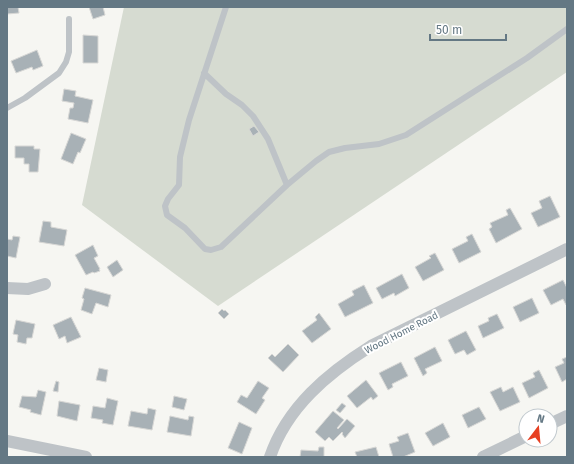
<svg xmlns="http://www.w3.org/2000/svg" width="574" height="464" font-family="'Fira Sans',sans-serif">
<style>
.green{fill:#d6dbd1}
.building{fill:#a8b1b6;stroke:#d7d7d5}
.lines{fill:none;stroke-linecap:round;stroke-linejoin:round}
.lane{stroke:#bec3c7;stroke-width:6}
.street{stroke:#bec3c7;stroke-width:12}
.labels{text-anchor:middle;stroke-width:4;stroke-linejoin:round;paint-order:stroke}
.street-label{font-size:10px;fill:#647884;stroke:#fff}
</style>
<rect width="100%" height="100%" fill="#f6f6f2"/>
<path class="green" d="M124 7H567V72L218 306 82 205Z"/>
<path class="building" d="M7 7H18L19 13 7 14Z
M89 7H103L105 15 93 19Z
M83 35 98 36V63H83Z
M37 50 43 66 33 70 32 67 16 73 11 61Z
M64 89 76 91 75 96 93 100 88 123 68 119 70 108H73L74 103 62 101Z
M254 126 259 132 253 136 249 129Z
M71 133 86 139 80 153 78 152 73 164 61 159Z
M15 146H34V149H40L38 172H29V164H24V158H15Z
M550 196 560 217 538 227 531 213 542 208 539 201Z
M510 208 522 229 496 243 489 229 492 227 490 223 508 215 506 210Z
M43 221 51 222V227L67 230 64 246 39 242Z
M472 234 481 252 459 263 452 249 468 241 466 237Z
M13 236 20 237 16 258 7 256V239L12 240Z
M93 245 98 256 94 258 100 269H99L100 271 94 273 93 272 86 275 75 255Z
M435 253 444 270 423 281 415 267 431 258 429 256Z
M117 260 123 270 113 277 107 267Z
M402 274 409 288 395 296 394 293 382 299 376 288Z
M563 280 567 288V305H566L563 299 551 305 543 290Z
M364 285 373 303 345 317 338 304 354 295 352 291Z
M85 288 111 295 108 307 96 303 92 314 81 310 84 299 82 298Z
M532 298 539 313 520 322 513 307Z
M222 309 224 311 225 310 229 314 224 319 218 313Z
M319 313 331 329 312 343 302 331 317 320 315 317Z
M497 314 504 328 483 338 478 326 489 321 488 318Z
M71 317 81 337 67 343 65 336 59 339 53 325Z
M16 320 35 324 32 338H27L26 344 17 342 18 335 13 334Z
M466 331 476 350 467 355 464 350 455 354 448 340Z
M288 344 299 355 283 372 268 358 272 354 275 357Z
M435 347 442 361 425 369 427 373 423 376 414 358Z
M567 357V379L562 382 555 367 564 363 562 359Z
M401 362 408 376 392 384 393 387 388 390 379 373Z
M99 368 108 370 106 382 96 380Z
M539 370 548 388 529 398 522 383 535 377 533 373Z
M366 380 378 396 373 400 371 397 357 408 347 396Z
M56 381 59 382 58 392 53 391Z
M258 381 269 388 262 398 265 400 256 414 237 402 241 395 247 398Z
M501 387 503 392 513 387 520 402 500 411 490 392Z
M38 390 46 392 41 415 30 412 31 410 19 407 22 396 36 397Z
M174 396 187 399 184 410 172 407Z
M107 398 118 401 113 425 102 423 103 420 91 418 93 406 105 408Z
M59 401 80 405 77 421 57 416Z
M342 403 346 406 340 413 336 410Z
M479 407 486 419 468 428 462 415Z
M148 408 156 410 152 430 128 426 131 411 147 414Z
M333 411 344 420 337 428 338 429 347 419 355 426 345 438 342 434 343 433 342 432 333 441 329 437 325 441 315 432Z
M170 416 188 420 189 416 194 417 191 436 167 432Z
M239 422 252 428 242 454 228 448Z
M443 423 450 437 433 446 425 433Z
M408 433 415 452 403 457H393L389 444 399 441 397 437Z
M319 447H324V457H300L301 450 318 451Z
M376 447 379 457H357L355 452Z"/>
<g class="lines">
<path class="lane" d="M226 7 189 120 180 157 179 185 168 199 165 206 167 215 185 228 205 249 211 250 221 247 287 185 316 161 329 152 345 148 379 144 406 135 527 58 567 29
M204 73 226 94 242 105 253 116 268 139 287 185
M7 108 25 98 59 73 66 62 69 52V19"/>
<path class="street" d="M7 288 28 289 45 284
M550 424 567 416
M7 441 86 457
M270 457C287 407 328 373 371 346L567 249
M483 457 526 436"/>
</g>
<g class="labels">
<g class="street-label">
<text transform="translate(401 332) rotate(-27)" y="4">Wood Home Road</text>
</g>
</g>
<rect width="574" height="464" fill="none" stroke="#647884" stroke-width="16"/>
<g transform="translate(538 428) rotate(16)"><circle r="19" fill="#ffffff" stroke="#c1c9ce"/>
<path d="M0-3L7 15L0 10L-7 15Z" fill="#e74022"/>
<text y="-6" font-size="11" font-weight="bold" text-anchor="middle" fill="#647884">N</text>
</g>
<path d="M430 34v6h76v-6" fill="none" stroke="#647884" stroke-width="2"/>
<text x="436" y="34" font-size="12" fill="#647884" stroke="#ffffff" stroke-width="3" paint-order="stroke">50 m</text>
</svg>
